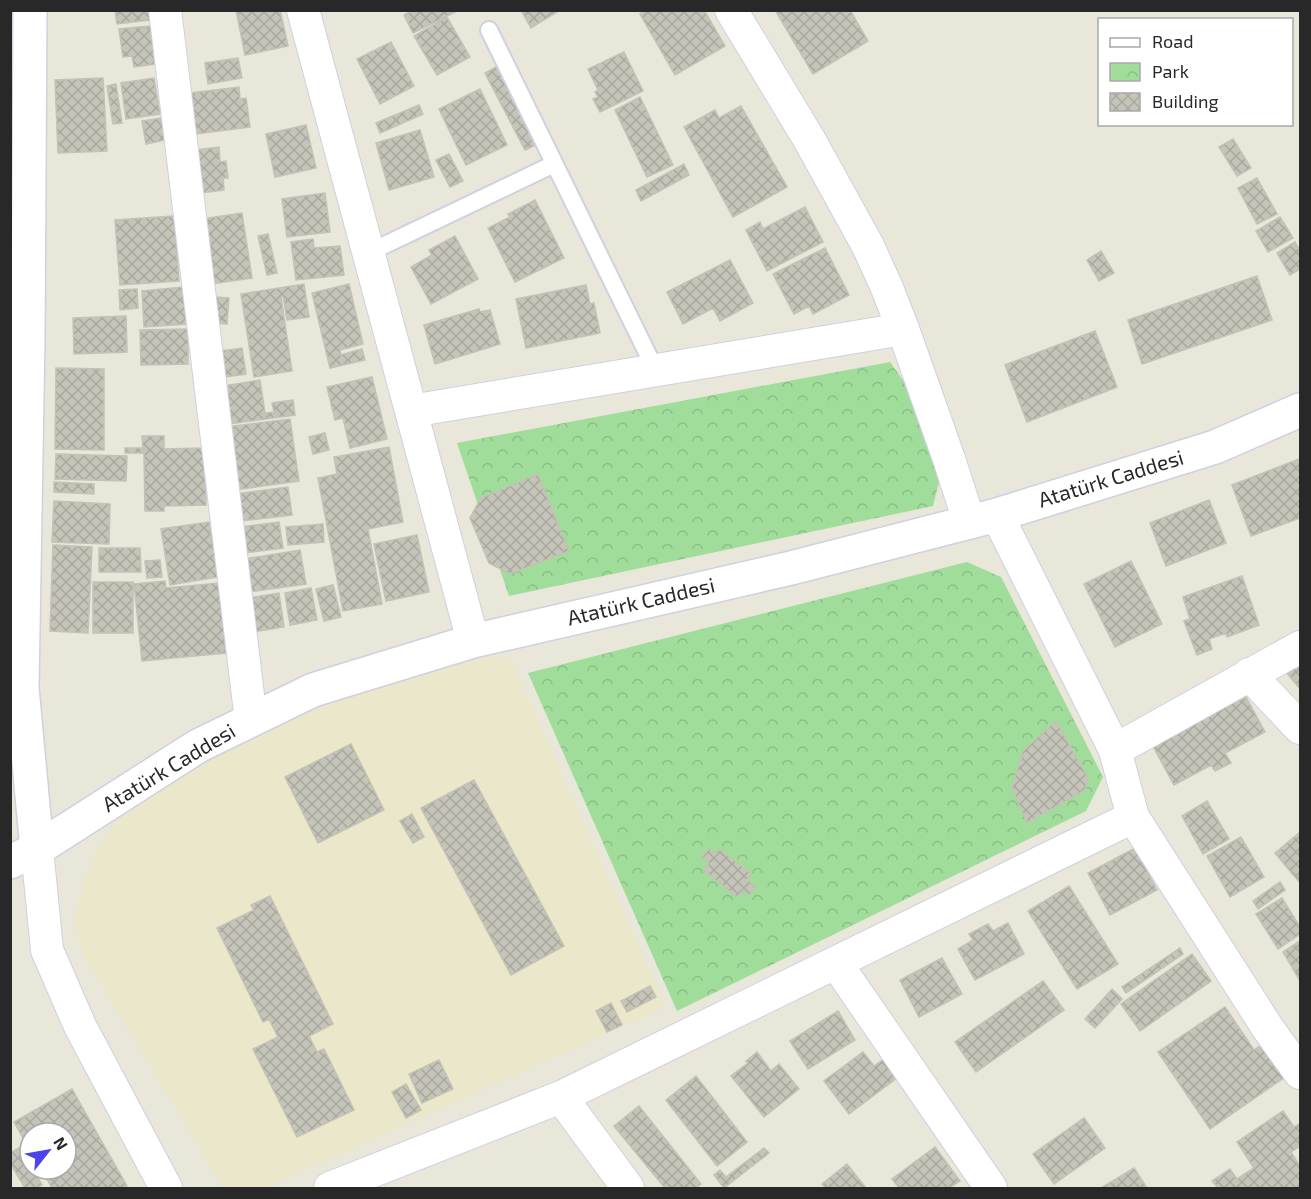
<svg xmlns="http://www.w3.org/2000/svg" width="1311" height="1199" font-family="'Exo 2',sans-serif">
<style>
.education{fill:#eae7ca}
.park{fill:url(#park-crowns)}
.building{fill:url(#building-cross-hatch);stroke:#c4c2b4;stroke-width:1.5}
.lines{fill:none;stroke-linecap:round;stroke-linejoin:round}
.service-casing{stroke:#d0d0e0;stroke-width:20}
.minor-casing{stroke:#d0d0e0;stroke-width:34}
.tertiary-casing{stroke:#d0d0e0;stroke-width:36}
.secondary-casing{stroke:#d0d0e0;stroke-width:36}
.service{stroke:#fff;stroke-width:16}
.minor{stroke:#fff;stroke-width:32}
.tertiary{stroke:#fff;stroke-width:33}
.secondary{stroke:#fff;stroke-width:33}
.labels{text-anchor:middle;stroke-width:6;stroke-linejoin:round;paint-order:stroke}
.street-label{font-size:21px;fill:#282828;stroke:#fff}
</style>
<defs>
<pattern id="park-crowns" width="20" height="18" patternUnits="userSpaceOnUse" patternTransform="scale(1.5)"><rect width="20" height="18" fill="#a1dd9a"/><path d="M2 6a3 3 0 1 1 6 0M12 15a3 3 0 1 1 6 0" fill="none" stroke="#8bbe85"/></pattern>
<pattern id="building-cross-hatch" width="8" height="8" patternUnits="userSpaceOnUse" patternTransform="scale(1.5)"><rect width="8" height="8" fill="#c5c4b9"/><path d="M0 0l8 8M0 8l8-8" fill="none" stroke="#a9a89f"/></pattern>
</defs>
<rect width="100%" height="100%" fill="#e9e6da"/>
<path class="education" d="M509 656 666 1007 266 1188H224L84 957 74 919 85 877 107 833 124 809 221 744 296 713 451 662Z"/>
<path class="park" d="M890 362 905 383 940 478 933 506 509 596 457 443Z
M967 562 1001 577 1103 777 1086 811 677 1011 528 673Z"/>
<path class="building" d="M115 10H149L150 20 117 24Z
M236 10H280L288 46 245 55Z
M413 10H459L413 33 404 15Z
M524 10H560L531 28 522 12Z
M646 10H704L725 46 675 75 640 14Z
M775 10H850L868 41 813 74Z
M447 17 470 57 437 75 414 36Z
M150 26 155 64 134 67 132 56 123 57 119 29Z
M391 42 414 86 380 104 357 59Z
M624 52 643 91 600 112 593 99 598 97 595 92 598 90 588 69Z
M238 58 242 78 208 84 205 63Z
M500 65 540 143 525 150 485 73Z
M103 78 107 151 58 153 55 80Z
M154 78 160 114 126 119 121 83Z
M116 84 122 123 113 124 107 86Z
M239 87 240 99 246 98 250 127 196 134 191 93Z
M480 89 507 145 466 165 439 109Z
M640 97 673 165 647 177 615 110Z
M419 105 423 114 380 133 376 123Z
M741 106 787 187 733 217 684 127 715 110 719 118Z
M161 118 165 140 146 144 142 121Z
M306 125 316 168 275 177 266 134Z
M420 130 434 177 389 190 376 143Z
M1233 139 1251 168 1237 176 1219 147Z
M219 147 220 162 226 161 228 178H223L224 190 200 193 196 150Z
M449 154 463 181 450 187 436 160Z
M684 164 689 175 641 201 636 190Z
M1257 178 1277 214 1257 224 1238 188Z
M325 193 330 232 287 237 282 199Z
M535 200 564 258 515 282 488 228 510 217 508 214Z
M805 207 823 242 767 271 746 230 760 222 763 229Z
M242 213 252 278 211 284 202 219Z
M174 216 179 281 120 285 115 220Z
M1280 217 1293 238 1268 252 1256 231Z
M268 234 277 273 267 275 258 236Z
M455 236 478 279 431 304 411 267 432 255 429 250Z
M313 239 314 248 340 246 344 275 296 280 291 242Z
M1295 242 1300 251V269L1290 275 1277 253Z
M825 248 849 295 813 314 809 306 794 314 773 274Z
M1101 251 1114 273 1099 281 1087 260Z
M730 260 753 303 720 321 713 308 683 324 667 292Z
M1257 276 1272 320 1142 364 1128 320Z
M304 284 309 317 287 320 283 296 281 297 292 371 254 377 241 294Z
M349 284 363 344 340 350 341 355 362 349 365 360 330 368 312 293Z
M586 285 590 304 594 303 600 333 526 348 516 299Z
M184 287 187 324 144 327 142 291Z
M137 289 138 308 120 310 119 290Z
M215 297 229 298 227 324 213 323Z
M479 309 480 312 490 310 500 344 435 364 424 325Z
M126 316 127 352 74 354 73 318Z
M188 329V364L141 365 140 330Z
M1095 331 1117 387 1027 422 1005 365Z
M242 348 246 374 225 377 221 351Z
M56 368 104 369V450L55 449Z
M372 377 387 439 350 448 343 418 335 420 327 387Z
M260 380 265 413 274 412 272 403 293 400 295 415 229 424 223 386Z
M290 419 299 481 235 490 227 427Z
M325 433 329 450 313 454 309 437Z
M142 436H164V449L205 448 206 505 164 506V511H145L144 453H125V448H143Z
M389 447 403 522 368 529 382 604 343 611 318 478 337 474 334 457Z
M56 454 127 456 126 481 55 479Z
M1299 459 1300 462V518L1251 536 1232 485Z
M538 474 569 551 510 574 489 563 470 518 481 498Z
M54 482 94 484V494L54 492Z
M288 487 292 515 240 521 236 494Z
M1209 500 1226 543 1166 566 1150 523Z
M54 501 110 504 109 544 52 542Z
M209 522 218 577 170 585 161 529Z
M279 522 283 548 244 553 241 527Z
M323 524 324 542 288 545 286 527Z
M417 535 429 592 386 601 374 544Z
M53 545 92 547 88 633 50 631Z
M99 548H140L141 572H99Z
M300 550 306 584 249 592 244 559Z
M160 560 162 577 147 578 145 561Z
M1131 561 1162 624 1115 647 1084 584Z
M1242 576 1259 625 1227 637 1226 633 1209 639 1212 649 1197 655 1184 621 1190 619 1183 597Z
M165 581 166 588 219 583 226 653 142 661 134 584Z
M93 582H133V633H93Z
M333 585 341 617 324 621 316 589Z
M311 588 317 620 290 625 285 593Z
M279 593 284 627 253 632 248 598Z
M1300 660V689L1286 672Z
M1236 693 1240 700 1246 697 1265 732 1225 753 1231 763 1215 771 1211 765 1174 785 1149 739Z
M1056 721 1088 778 1085 790 1027 823 1012 788 1023 751Z
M351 744 384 810 318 843 285 777Z
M474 780 564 946 511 975 421 808Z
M1207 801 1229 839 1203 854 1182 816Z
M412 814 424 837 413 843 400 821Z
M1300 832V883L1275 853Z
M1241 837 1264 877 1230 897 1207 856Z
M1135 848 1157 890 1110 915 1088 873Z
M709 849 716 854 719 849 752 874 747 880 756 887 749 895 743 890 737 897 703 870 709 863 702 857Z
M1280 882 1285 890 1258 909 1253 901Z
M1069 886 1118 964 1077 989 1028 911Z
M270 896 333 1024 309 1036 317 1052 324 1049 354 1110 297 1137 253 1049 278 1037 269 1019 263 1022 217 928 254 910 251 905Z
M1282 898 1300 927V934L1278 949 1256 914Z
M1008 923 1024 954 975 980 958 949 973 940 969 934 988 924 993 931Z
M1300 941V981L1283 952Z
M1180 948 1183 954 1126 993 1122 987Z
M1192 954 1211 981 1140 1031 1121 1004Z
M942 958 962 994 919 1017 900 980Z
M1043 981 1064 1010 976 1072 955 1042Z
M650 986 656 997 627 1012 621 1001Z
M1112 989 1122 999 1095 1028 1085 1019Z
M611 1003 622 1025 607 1032 596 1011Z
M1225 1007 1254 1050 1265 1042 1288 1075 1210 1129 1158 1052Z
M838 1011 855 1040 808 1069 790 1041Z
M757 1052 771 1071 779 1064 799 1089 764 1117 731 1076 748 1063 746 1061Z
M863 1052 874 1066 884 1059 898 1077 849 1114 824 1081Z
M439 1060 453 1089 422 1103 409 1074Z
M696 1076 747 1142 717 1166 666 1100Z
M406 1084 421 1110 406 1118 392 1092Z
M72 1089 127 1186 122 1188H52L41 1169H66V1133H30V1150L14 1122Z
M639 1106 701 1184 695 1188H665L614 1126Z
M1283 1111 1294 1127 1299 1124 1300 1126V1146L1291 1152 1299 1165 1300 1164V1188H1218L1212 1181 1230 1169 1237 1179 1254 1168 1237 1142Z
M1084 1118 1105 1148 1054 1184 1033 1154Z
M21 1147 30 1163V1169H33L42 1185 36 1188H25L10 1163V1153Z
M935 1147 960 1181 949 1188H899L892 1179Z
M764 1148 769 1153 724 1188 714 1175 720 1170 726 1177Z
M847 1164 866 1188H826L822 1184Z
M1134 1168 1147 1188H1101Z"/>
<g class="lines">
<g class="service-casing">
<path id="service" d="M489 30 656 371
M368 253 554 164"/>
</g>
<g class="minor-casing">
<path id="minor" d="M165 10 251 720
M303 10 473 641
M731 10 809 139 868 246 887 288 903 329 949 459 969 521
M411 411 903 329
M997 515 1115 750 1133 817 1267 1027 1300 1073
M1249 674 1300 728
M1115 750 1300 647
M37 849 47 950 80 1026 166 1188
M836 963 991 1188
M561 1097 628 1188
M330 1188 561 1097 1133 817"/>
</g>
<g class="tertiary-casing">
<path id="tertiary" d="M30 10 28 337 22 688 37 849"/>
</g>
<g class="secondary-casing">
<path id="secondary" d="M10 862 37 849 198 746 313 690 473 641 791 568 997 515 1215 447 1300 410"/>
</g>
<use href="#service" class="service"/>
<use href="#minor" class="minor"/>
<use href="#tertiary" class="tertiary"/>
<use href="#secondary" class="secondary"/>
</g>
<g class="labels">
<g class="street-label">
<text transform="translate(1111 479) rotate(-17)" y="7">Atatürk Caddesi</text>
<text transform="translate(641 602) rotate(-13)" y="7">Atatürk Caddesi</text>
<text transform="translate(169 768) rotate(-31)" y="7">Atatürk Caddesi</text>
</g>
</g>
<rect width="1311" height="1199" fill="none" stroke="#282828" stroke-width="24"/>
<rect x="1098" y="18" width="195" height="108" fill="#ffffff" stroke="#a9a9a9" stroke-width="1.5"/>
<rect x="1110" y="38" width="30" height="9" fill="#ffffff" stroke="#a9a9a9" stroke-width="1.5"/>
<text x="1152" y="48" font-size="18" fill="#282828">Road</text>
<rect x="1110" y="63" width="30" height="18" fill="url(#park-crowns)" stroke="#a9a9a9" stroke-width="1.5"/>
<text x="1152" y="78" font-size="18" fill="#282828">Park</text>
<rect x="1110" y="93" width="30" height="18" fill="url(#building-cross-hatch)" stroke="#a9a9a9" stroke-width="1.5"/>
<text x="1152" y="108" font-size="18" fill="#282828">Building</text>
<g transform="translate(48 1151) rotate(59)"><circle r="28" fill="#ffffff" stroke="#a9a9a9" stroke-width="1.5"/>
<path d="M0-4.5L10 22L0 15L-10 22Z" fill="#4b44ed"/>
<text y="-9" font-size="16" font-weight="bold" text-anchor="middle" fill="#282828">N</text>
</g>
</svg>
